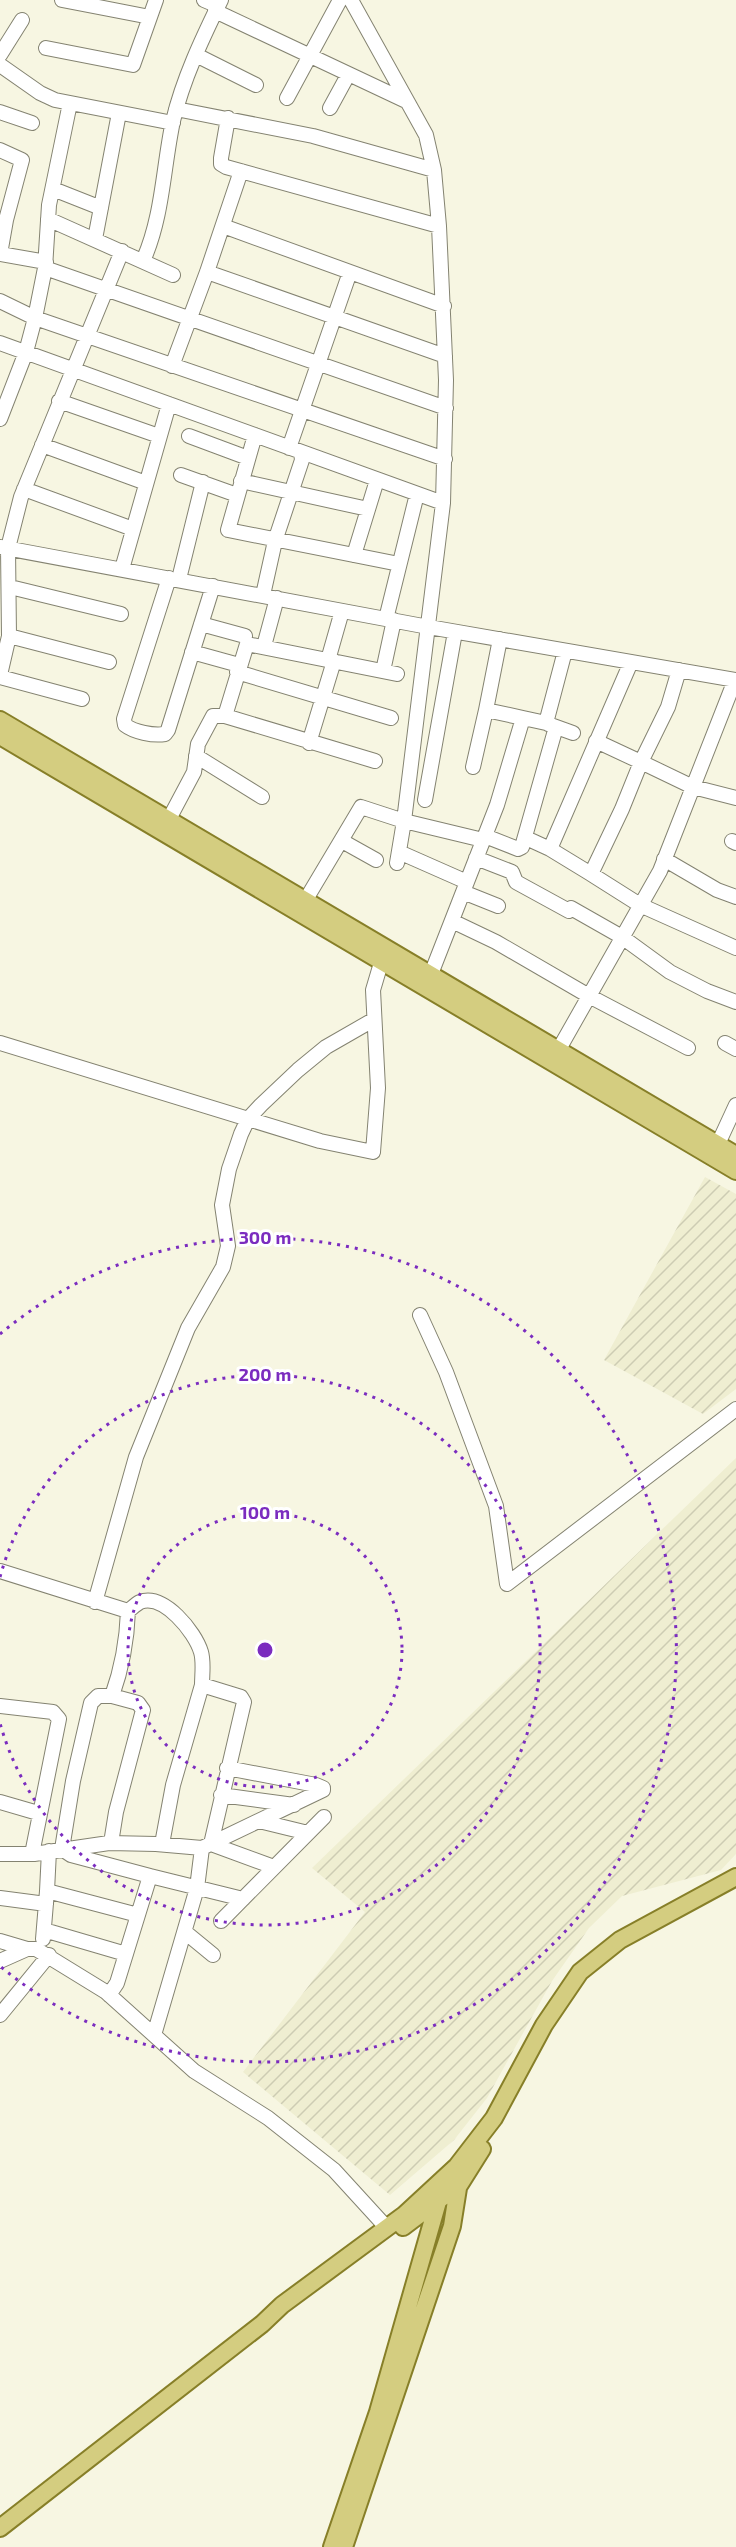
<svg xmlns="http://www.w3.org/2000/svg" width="736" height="2547" font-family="'Exo 2',sans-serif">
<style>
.industrial{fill:url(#industrial-furrows)}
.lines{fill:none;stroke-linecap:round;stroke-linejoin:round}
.minor-casing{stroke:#848371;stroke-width:16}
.major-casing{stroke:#877f28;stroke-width:20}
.minor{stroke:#fff;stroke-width:14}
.major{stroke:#d4cd80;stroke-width:16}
.ring{fill:none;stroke:#7b2cbf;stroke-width:3;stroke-dasharray:3 6}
.centre{fill:#7b2cbf;stroke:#fff;stroke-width:3}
.ring-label{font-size:18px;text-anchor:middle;font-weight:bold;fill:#7b2cbf;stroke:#fff;stroke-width:6;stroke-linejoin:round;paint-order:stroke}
</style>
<defs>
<pattern id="industrial-furrows" width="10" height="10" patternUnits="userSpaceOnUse" patternTransform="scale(1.5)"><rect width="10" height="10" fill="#efeed1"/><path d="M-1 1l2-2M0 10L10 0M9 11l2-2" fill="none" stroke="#cdccb3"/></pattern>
</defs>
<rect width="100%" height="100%" fill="#f7f6e2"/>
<path class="industrial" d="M705 1177 736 1194V1389L703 1414 604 1360Z
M736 1458V1854L721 1870 622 1896 589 1928 552 1981 487 2098 454 2140 390 2195 243 2072 365 1912 312 1868Z"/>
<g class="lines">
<g class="minor-casing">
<path id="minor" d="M62 0 150 17
M204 0 218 6
M215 11 406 101
M46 48 133 65 156 0
M0 55 22 20
M196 55 256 85
M0 65 40 93 55 100 173 123
M287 98 340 0
M330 108 348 75
M176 109 313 136 434 170
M0 112 32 123
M228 118 221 158V164L226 167 439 226
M0 150 22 160 6 220 0 254
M53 189 101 208
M48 219 173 275
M223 226 444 306
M95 239 119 113
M0 254 46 262
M143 261C163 216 163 168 173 121 183 79 202 39 221 0
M45 268 446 408
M207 272 445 356
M0 301 35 318 445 459
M0 343 443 503
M172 366 207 272 241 171
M59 401 159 436
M0 419 26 352 35 318 45 268 49 205 70 103
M255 435 228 530 399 564
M189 436 248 458
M42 445 146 483
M289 448 350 272
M181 475 237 495
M241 481 368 509
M24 489 133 529
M0 547 423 626 736 680
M354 555 377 480
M122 569 169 404
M169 578 124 719 125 725C134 732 153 736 165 734L168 730 213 586
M179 579 203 482
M10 587 121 614
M263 595 275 541 302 460 301 452
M386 619 417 494
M201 624 245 636
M9 636 109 662
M500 639 486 710 523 718
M264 646 277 598
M192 652 239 665
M328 660 342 611
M679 670 668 707 641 762 693 787 736 798
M383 671 394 620
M237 672 391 718
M0 675 9 636 8 548 21 497 122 251
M0 677 82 699
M225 716 247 644 397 674
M548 724 573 733
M596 741 641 762 622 809 591 874 640 905 736 948
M309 743 334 661
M196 756 262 797
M473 767 486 710
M425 800 455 632
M169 819 194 772 198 744 213 716H225L375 761
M485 836 518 849 522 847 556 727
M526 838 550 849 631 662
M342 841 376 860
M732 841 736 843
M550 849 591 874
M399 852 467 882
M476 858 512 872 516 882 569 911
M664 859 717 890 736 897
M397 863 404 821 483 840
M463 892 498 906
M305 901 361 807 404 821 443 503 446 380 439 226 434 170 426 135 351 0
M571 908 622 937 670 972 707 991 736 1002
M452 921 496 942 589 996 688 1048
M431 974 497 805 523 718 546 723 565 651
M0 1043 320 1141 373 1152 378 1088 373 990 381 963
M725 1043 736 1049
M559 1049 660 871 735 680
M718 1144 736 1105
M420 1315 446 1372 496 1506 507 1584 736 1409
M0 1571 128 1611
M95 1602 136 1457 188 1328 223 1267 228 1246 222 1205 229 1169 241 1134 248 1119 261 1105 298 1070 326 1047 373 1020
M202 1685 241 1697 244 1702 211 1844 274 1867
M0 1706 53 1712 59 1719 32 1854
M221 1795 294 1805
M0 1802 38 1813
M259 1821 308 1833
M111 1843 116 1812 143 1710 138 1703 112 1696
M49 1851 47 1891 138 1915
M0 1854H34L109 1843 156 1844 202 1848
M150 1876 71 1855 62 1849 73 1781 91 1703 98 1696H112C122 1668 127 1640 128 1611 132 1608 136 1604 140 1602 164 1593 195 1632 201 1652 204 1662 202 1674 202 1685L173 1785 162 1844
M0 1898 46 1904
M221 1921 324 1817
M44 1930 126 1954
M185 1932 213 1955
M43 1939 47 1891
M0 1941 27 1949
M0 1961 27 1949H36L106 1992 194 2071 268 2118 334 2170 387 2228
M109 1995 117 1983 150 1876 243 1899
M0 2015 49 1955
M154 2035 197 1888 202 1848 323 1790V1788L316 1785 227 1768"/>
</g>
<g class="major-casing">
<path id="major" d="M0 720 736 1155
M0 736 736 1171
M403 2227 460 2184 482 2149
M0 2528 262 2324 282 2305 404 2215 457 2166 494 2118 544 2025 580 1972 620 1940 736 1877
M332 2547 378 2412 439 2198
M344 2547 452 2226 459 2182"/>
</g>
<use href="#minor" class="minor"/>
<use href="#major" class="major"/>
</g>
<g class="ring">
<circle cx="265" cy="1650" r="137"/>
<path d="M0 1577A275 275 0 1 1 0 1723"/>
<path d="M0 1334A412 412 0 1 1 0 1966"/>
</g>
<circle cx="265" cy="1650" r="9" class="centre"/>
<g class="ring-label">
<text x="265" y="1244">300 m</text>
<text x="265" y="1381">200 m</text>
<text x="265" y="1519">100 m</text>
</g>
</svg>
